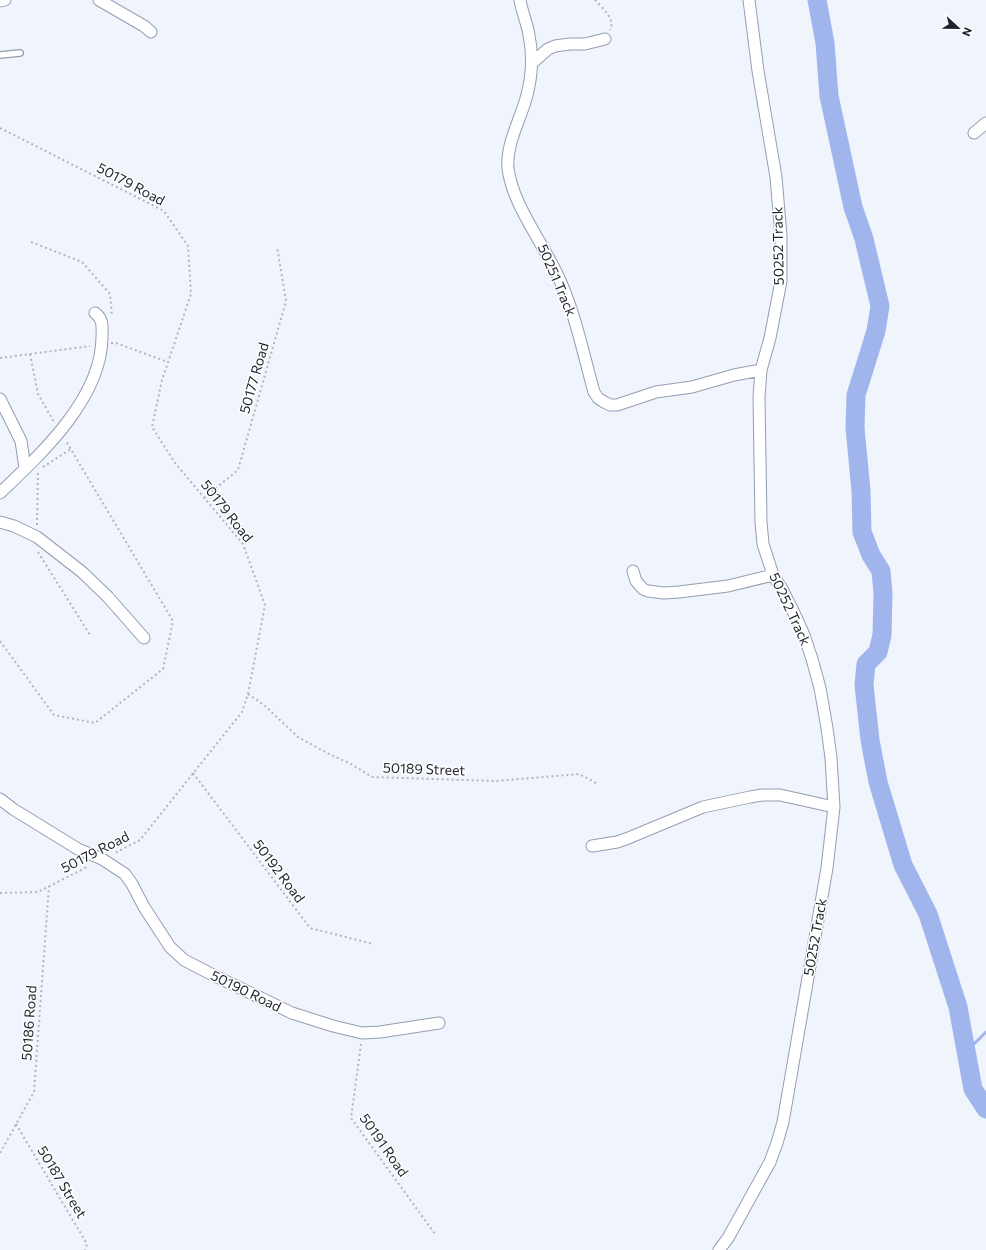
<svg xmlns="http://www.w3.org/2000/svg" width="986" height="1250" font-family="Commissioner,sans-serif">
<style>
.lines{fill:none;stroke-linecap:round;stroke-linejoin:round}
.stream{stroke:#a0b5eb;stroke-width:3}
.river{stroke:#a0b5eb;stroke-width:19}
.lane-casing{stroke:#959db3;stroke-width:8}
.street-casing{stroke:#959db3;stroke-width:13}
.path{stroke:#b1b5bd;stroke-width:2;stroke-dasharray:2 3;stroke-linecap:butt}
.lane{stroke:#fff;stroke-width:5.5}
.street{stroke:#fff;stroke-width:11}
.labels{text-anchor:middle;stroke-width:3;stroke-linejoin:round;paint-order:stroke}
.street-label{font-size:14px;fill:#1f232b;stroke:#fff}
</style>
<rect width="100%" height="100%" fill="#f0f4fd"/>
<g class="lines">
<path class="stream" d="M967 1051 986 1032"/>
<path class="river" d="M817 0 825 43 829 96 853 207 864 239 880 306 876 331 856 395 855 428 861 491 862 532 871 555 881 571 883 593 882 635 878 652 866 664 864 685 870 740 878 782 903 865 928 914 958 1007 973 1089 986 1109"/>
<g class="lane-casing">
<path id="lane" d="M0 55 20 53"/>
</g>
<g class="street-casing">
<path id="street" d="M99 0 144 26 151 32
M520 0C522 12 527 23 529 35 533 55 532 76 527 95 521 119 506 143 508 168 512 204 543 243 558 276 575 312 583 353 594 392L598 398 604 402 610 405H617L656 392 692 387 734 375 761 370
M0 1 5 0
M532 63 548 49 555 46 570 44H585L605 39
M974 133 986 123
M0 399 21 441 25 468
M0 493C41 454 101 399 102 338 102 329 104 319 95 313
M0 522 14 526 37 537 82 572 108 597 144 638
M633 571 636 581 643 589 648 591 664 593 679 592 728 586 773 575
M0 799 13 809 78 849 102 859 125 874 132 884 144 907 170 947 184 960 213 975 292 1013 333 1026 362 1033 380 1032 439 1023
M592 846 617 842 626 839 703 807 750 797 762 795H780L834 807
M719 1250 728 1238 770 1162 777 1143 783 1122 827 868 834 807 831 758 827 728 820 688 812 659 804 635 794 613 782 589 773 575 763 544 761 522 759 397 761 370 770 338 781 281V236L776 177 758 71 749 0"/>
</g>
<path class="path" d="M595 0C602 8 616 19 610 30
M0 128 164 211 188 246 191 294 162 380 152 427 175 463 243 544 265 605 248 694 242 712 140 840 113 854
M31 242 82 262 110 294 112 316
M111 343H116L168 362
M30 354 38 394 54 422
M0 358 90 346
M43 467 71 449
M204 498 238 470 286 301 277 247
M37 525 38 471
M38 552 90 635
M0 641 54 715 95 723 163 669 173 621 66 441
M248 694 264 705 298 737 327 753 351 764 372 777 496 781 579 774 598 784
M193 773 310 928 373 944
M0 893 38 892 89 866
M361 1044 351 1118 435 1234
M16 1124 87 1244 85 1250
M0 1153 34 1092 49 886"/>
<use href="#lane" class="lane"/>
<use href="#street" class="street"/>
</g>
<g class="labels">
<g class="street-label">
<text transform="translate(131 184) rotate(28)" y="5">50179 Road</text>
<text transform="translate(778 246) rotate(-91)" y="5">50252 Track</text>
<text transform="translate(557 280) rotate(67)" y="5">50251 Track</text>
<text transform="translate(254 378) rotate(-74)" y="5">50177 Road</text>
<text transform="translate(227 511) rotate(52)" y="5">50179 Road</text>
<text transform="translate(790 609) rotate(65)" y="5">50252 Track</text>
<text transform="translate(424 769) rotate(2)" y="5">50189 Street</text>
<text transform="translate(95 852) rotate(-27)" y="5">50179 Road</text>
<text transform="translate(279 871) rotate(53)" y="5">50192 Road</text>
<text transform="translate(815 937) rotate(-80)" y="5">50252 Track</text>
<text transform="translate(246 991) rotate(26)" y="5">50190 Road</text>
<text transform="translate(29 1023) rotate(-86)" y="5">50186 Road</text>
<text transform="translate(384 1145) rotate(55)" y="5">50191 Road</text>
<text transform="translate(62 1182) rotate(59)" y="5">50187 Street</text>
</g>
</g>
<g transform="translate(958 28) rotate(112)" stroke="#ffffff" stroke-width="3" paint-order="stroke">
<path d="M0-3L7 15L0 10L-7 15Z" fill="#1f232b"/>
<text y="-6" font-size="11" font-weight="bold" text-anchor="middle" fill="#1f232b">N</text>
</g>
</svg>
